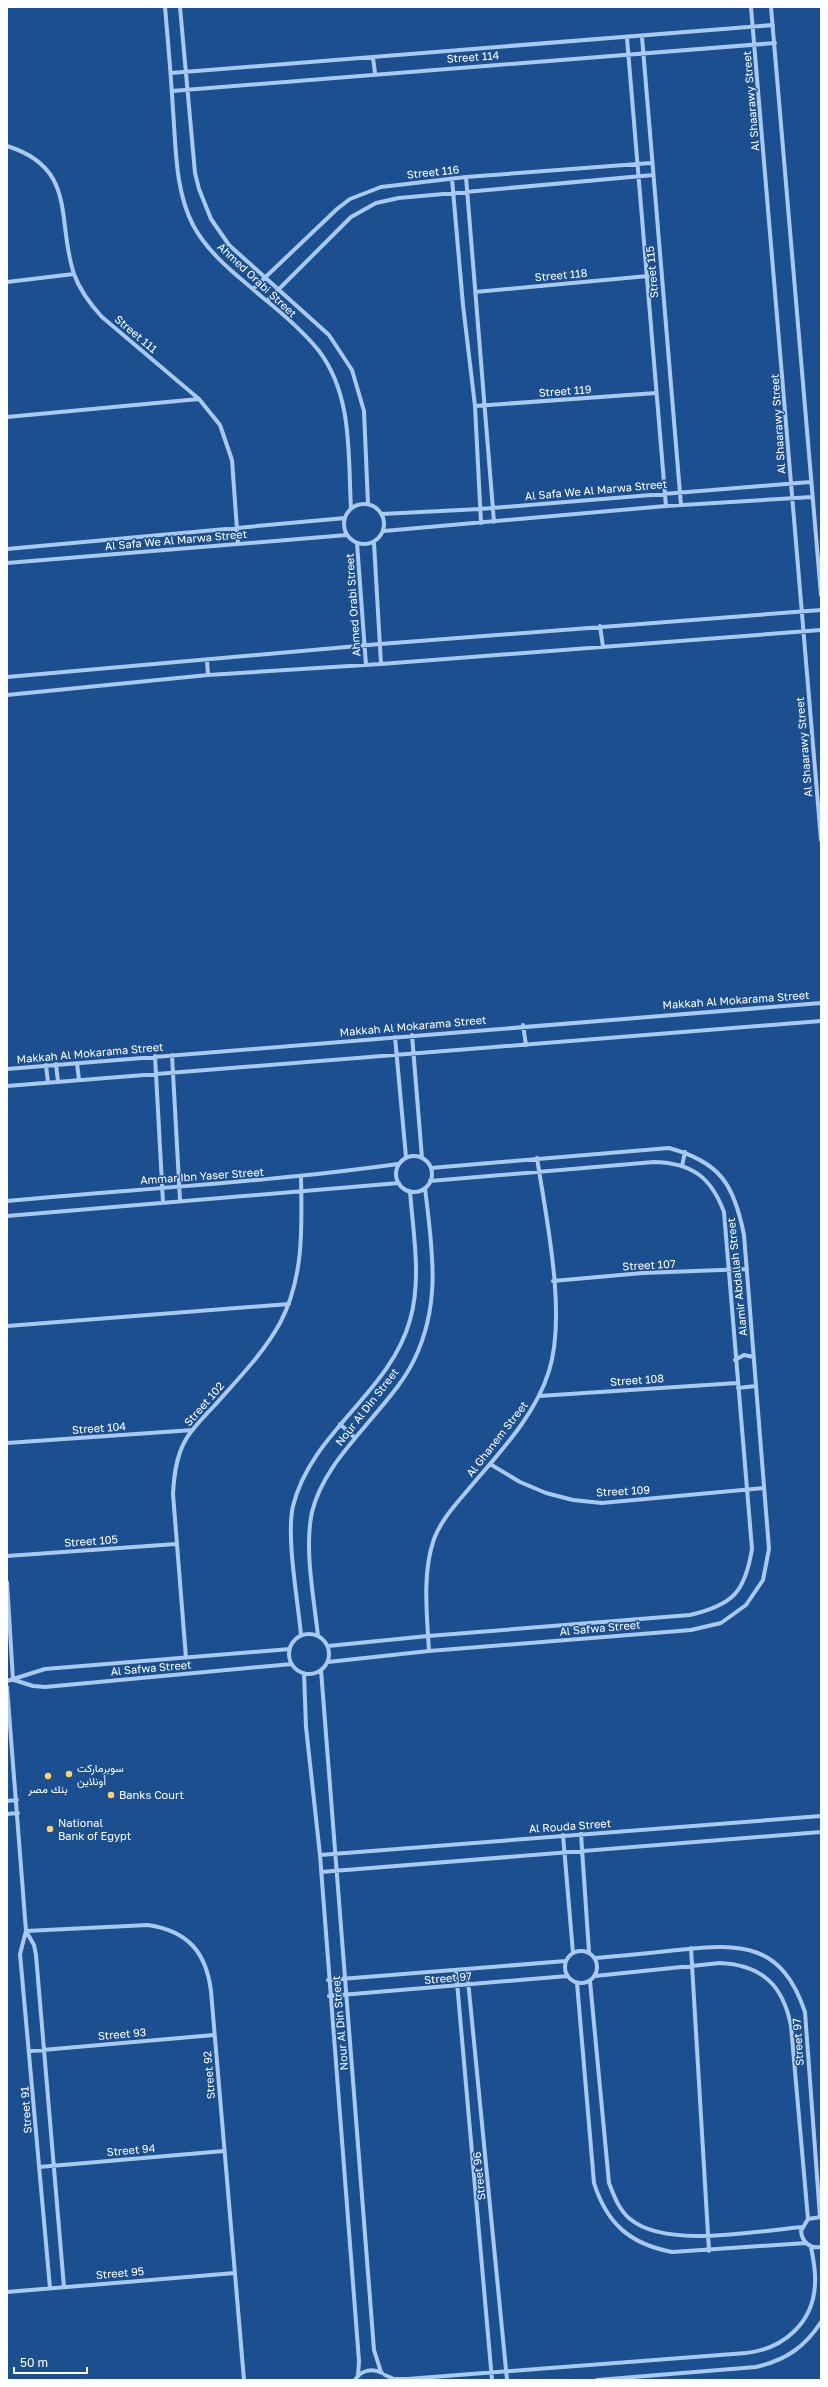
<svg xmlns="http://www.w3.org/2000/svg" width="828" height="2387" font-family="'Golos Text',Vazirmatn,sans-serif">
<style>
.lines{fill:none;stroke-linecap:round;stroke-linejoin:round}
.street{stroke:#a9c9ee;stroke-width:4}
.poi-dot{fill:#ffd166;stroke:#1b4f8f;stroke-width:1.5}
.labels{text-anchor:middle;stroke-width:3;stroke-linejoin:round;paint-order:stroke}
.street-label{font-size:11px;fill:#fff;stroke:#1b4f8f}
.poi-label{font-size:11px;fill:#fff;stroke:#1b4f8f;text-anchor:start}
</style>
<rect width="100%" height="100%" fill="#1b4f8f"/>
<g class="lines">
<path class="street" d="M165 7C168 41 171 75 173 110 176 148 175 190 193 225 209 255 237 275 262 297 282 313 303 331 319 351 353 396 348 455 351 509
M180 7 195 173 199 189 211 219 229 245 329 335 352 370 364 411 368 504
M751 7 821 840
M771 7 821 595
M642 37 681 505
M627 38 666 506
M373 58 375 73
M171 73 773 25
M172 91 775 43
M7 146C78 168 56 220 74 274 80 291 90 304 102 317L199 399 220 425 232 460 238 543
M466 177 494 522
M452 179 463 305 475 406 481 523
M7 282 74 274
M253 289 337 209 350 199 381 187 466 177 651 163
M475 292 648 276
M267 301 351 217 376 203 399 198 653 175
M475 406 656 393
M7 417 199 399
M344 524a20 20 0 1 1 40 0a20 20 0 1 1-40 0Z
M382 514 480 509 810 482
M384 531 666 506 812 497
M357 543 366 665
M374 543 381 664
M7 549 345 518
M7 563 347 535
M600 626 603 647
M207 660 208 675
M7 677 380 644 821 610
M7 695 208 675 381 664 821 630
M523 1025 526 1045
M412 1035 422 1158
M395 1037 406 1157
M172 1055 180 1200
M155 1056 163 1202
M77 1063 79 1080
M56 1064 58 1082
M46 1065 48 1083
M7 1069 821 1003
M7 1086 821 1021
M396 1174a18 18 0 1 1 36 0a18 18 0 1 1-36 0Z
M682 1166 685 1152
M7 1201C138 1189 269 1182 398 1164
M7 1216 399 1183
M553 1281 643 1273 747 1269
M7 1326 289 1304
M735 1360 744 1355 754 1357
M738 1388 756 1386
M539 1396 737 1383
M340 1424 355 1438
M7 1443 193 1430
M490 1464 520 1482 546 1493 573 1500 602 1503 764 1488
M7 1556 176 1544
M7 1582 13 1680
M289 1654a20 20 0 1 1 40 0a20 20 0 1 1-40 0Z
M301 1635C298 1601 286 1537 293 1506 311 1432 390 1393 410 1320 422 1278 413 1233 410 1191
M318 1636C314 1598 304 1549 312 1512 321 1475 348 1447 372 1418 387 1400 404 1381 414 1360 442 1303 432 1248 425 1188
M328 1646 428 1636 690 1615C733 1605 745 1592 752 1549L724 1212C711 1177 692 1163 654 1162L430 1181
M429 1651C427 1615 422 1573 434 1539 442 1518 458 1502 472 1485 501 1451 536 1414 549 1371 567 1314 546 1217 537 1158
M186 1658 173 1494C174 1476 176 1457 185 1441 192 1428 204 1417 214 1406 237 1380 263 1354 280 1323 304 1278 302 1227 301 1178
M328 1662 429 1651 691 1630 721 1623 746 1605 763 1580 769 1549 744 1235C734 1184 720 1162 669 1148L431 1168
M321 1670 374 2350 381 2372
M304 1673 306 1727 320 1855 359 2361 358 2376
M14 1680 33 1686 45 1687 292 1664
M7 1681 45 1669 290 1649
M7 1687 26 1931 20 1954 50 2288
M7 1801 17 1800
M7 1814 18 1813
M581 1834 589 1952
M563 1835 573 1953
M320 1855 821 1816
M321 1872 821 1832
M26 1931 148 1925C187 1931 206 1951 211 1991L244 2380
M26 1931 34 1945 36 1955 64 2287
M691 1948 709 2251
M565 1967a16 16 0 1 1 32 0a16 16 0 1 1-32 0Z
M595 1958C623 1956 650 1953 678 1950 741 1943 782 1943 805 2012L820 2217
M467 1970 507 2380
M456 1971 492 2380
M595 1976 720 1963C762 1965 783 1985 791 2026L808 2219
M328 1980 566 1961
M590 1981 609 2183C614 2196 619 2210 630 2219 666 2249 757 2231 802 2227
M577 1983 594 2183C607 2224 630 2244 672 2252L806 2243
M329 1996 568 1976
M31 2051 214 2035
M39 2167 224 2151
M821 2217 808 2219 801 2231C802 2242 810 2249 821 2247
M7 2292 235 2273
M385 2375 394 2379H407L746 2353C783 2349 814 2323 815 2283 816 2271 813 2258 811 2247
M355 2380C361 2370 372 2368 382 2373
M597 2380 756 2367C786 2360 805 2347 821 2322"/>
</g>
<g class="poi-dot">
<circle cx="69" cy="1774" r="4"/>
<circle cx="48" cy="1776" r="4"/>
<circle cx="111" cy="1795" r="4"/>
<circle cx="50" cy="1829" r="4"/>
</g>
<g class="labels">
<g class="street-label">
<text transform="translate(473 57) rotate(-4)" y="4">Street 114</text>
<text transform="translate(751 101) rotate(-95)" y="4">Al Shaarawy Street</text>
<text transform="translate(433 172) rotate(-6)" y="4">Street 116</text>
<text transform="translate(652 272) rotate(-95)" y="4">Street 115</text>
<text transform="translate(561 275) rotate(-5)" y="4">Street 118</text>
<text transform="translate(257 280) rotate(43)" y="4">Ahmed Orabi Street</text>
<text transform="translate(136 334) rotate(40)" y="4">Street 111</text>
<text transform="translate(565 391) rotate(-4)" y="4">Street 119</text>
<text transform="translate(778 424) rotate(-94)" y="4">Al Shaarawy Street</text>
<text transform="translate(596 490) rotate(-5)" y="4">Al Safa We Al Marwa Street</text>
<text transform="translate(176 540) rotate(-5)" y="4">Al Safa We Al Marwa Street</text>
<text transform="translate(353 605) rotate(-94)" y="4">Ahmed Orabi Street</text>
<text transform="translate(804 747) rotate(-95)" y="4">Al Shaarawy Street</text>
<text transform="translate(736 1000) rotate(-4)" y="4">Makkah Al Mokarama Street</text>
<text transform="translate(413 1026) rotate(-5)" y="4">Makkah Al Mokarama Street</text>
<text transform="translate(90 1053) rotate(-5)" y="4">Makkah Al Mokarama Street</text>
<text transform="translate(202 1176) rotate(-4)" y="4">Ammar Ibn Yaser Street</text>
<text transform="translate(649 1265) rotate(-3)" y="4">Street 107</text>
<text transform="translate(737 1277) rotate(-96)" y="4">Alamir Abdallah Street</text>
<text transform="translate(637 1380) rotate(-4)" y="4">Street 108</text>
<text transform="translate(204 1404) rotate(-49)" y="4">Street 102</text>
<text transform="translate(367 1407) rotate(-52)" y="4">Nour Al Din Street</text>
<text transform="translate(99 1428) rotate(-4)" y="4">Street 104</text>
<text transform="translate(497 1439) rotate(-52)" y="4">Al Ghanem Street</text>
<text transform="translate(623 1491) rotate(-3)" y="4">Street 109</text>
<text transform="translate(91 1541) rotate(-4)" y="4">Street 105</text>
<text transform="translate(600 1628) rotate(-5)" y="4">Al Safwa Street</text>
<text transform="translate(151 1668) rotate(-5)" y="4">Al Safwa Street</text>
<text transform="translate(570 1826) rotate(-4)" y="4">Al Rouda Street</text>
<text transform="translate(448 1978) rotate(-5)" y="4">Street 97</text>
<text transform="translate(340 2023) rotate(-95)" y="4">Nour Al Din Street</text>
<text transform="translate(122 2034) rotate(-5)" y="4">Street 93</text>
<text transform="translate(798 2042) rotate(-94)" y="4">Street 97</text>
<text transform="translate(209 2075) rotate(-95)" y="4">Street 92</text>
<text transform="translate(26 2110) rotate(-94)" y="4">Street 91</text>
<text transform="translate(131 2150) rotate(-5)" y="4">Street 94</text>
<text transform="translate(479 2176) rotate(-96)" y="4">Street 96</text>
<text transform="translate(120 2273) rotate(-5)" y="4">Street 95</text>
</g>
<g class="poi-label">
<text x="77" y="1772">سوبرماركت<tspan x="77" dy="13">أونلاين</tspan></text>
<text x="48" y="1793" text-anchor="middle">بنك مصر</text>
<text x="119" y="1799">Banks Court</text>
<text x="58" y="1827">National<tspan x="58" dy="13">Bank of Egypt</tspan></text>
</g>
</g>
<rect width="828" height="2387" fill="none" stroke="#ffffff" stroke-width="16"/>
<path d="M14 2367v6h73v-6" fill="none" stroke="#ffffff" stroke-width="2"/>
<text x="20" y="2367" font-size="12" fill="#ffffff" stroke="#1b4f8f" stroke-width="3" paint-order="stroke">50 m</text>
</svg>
